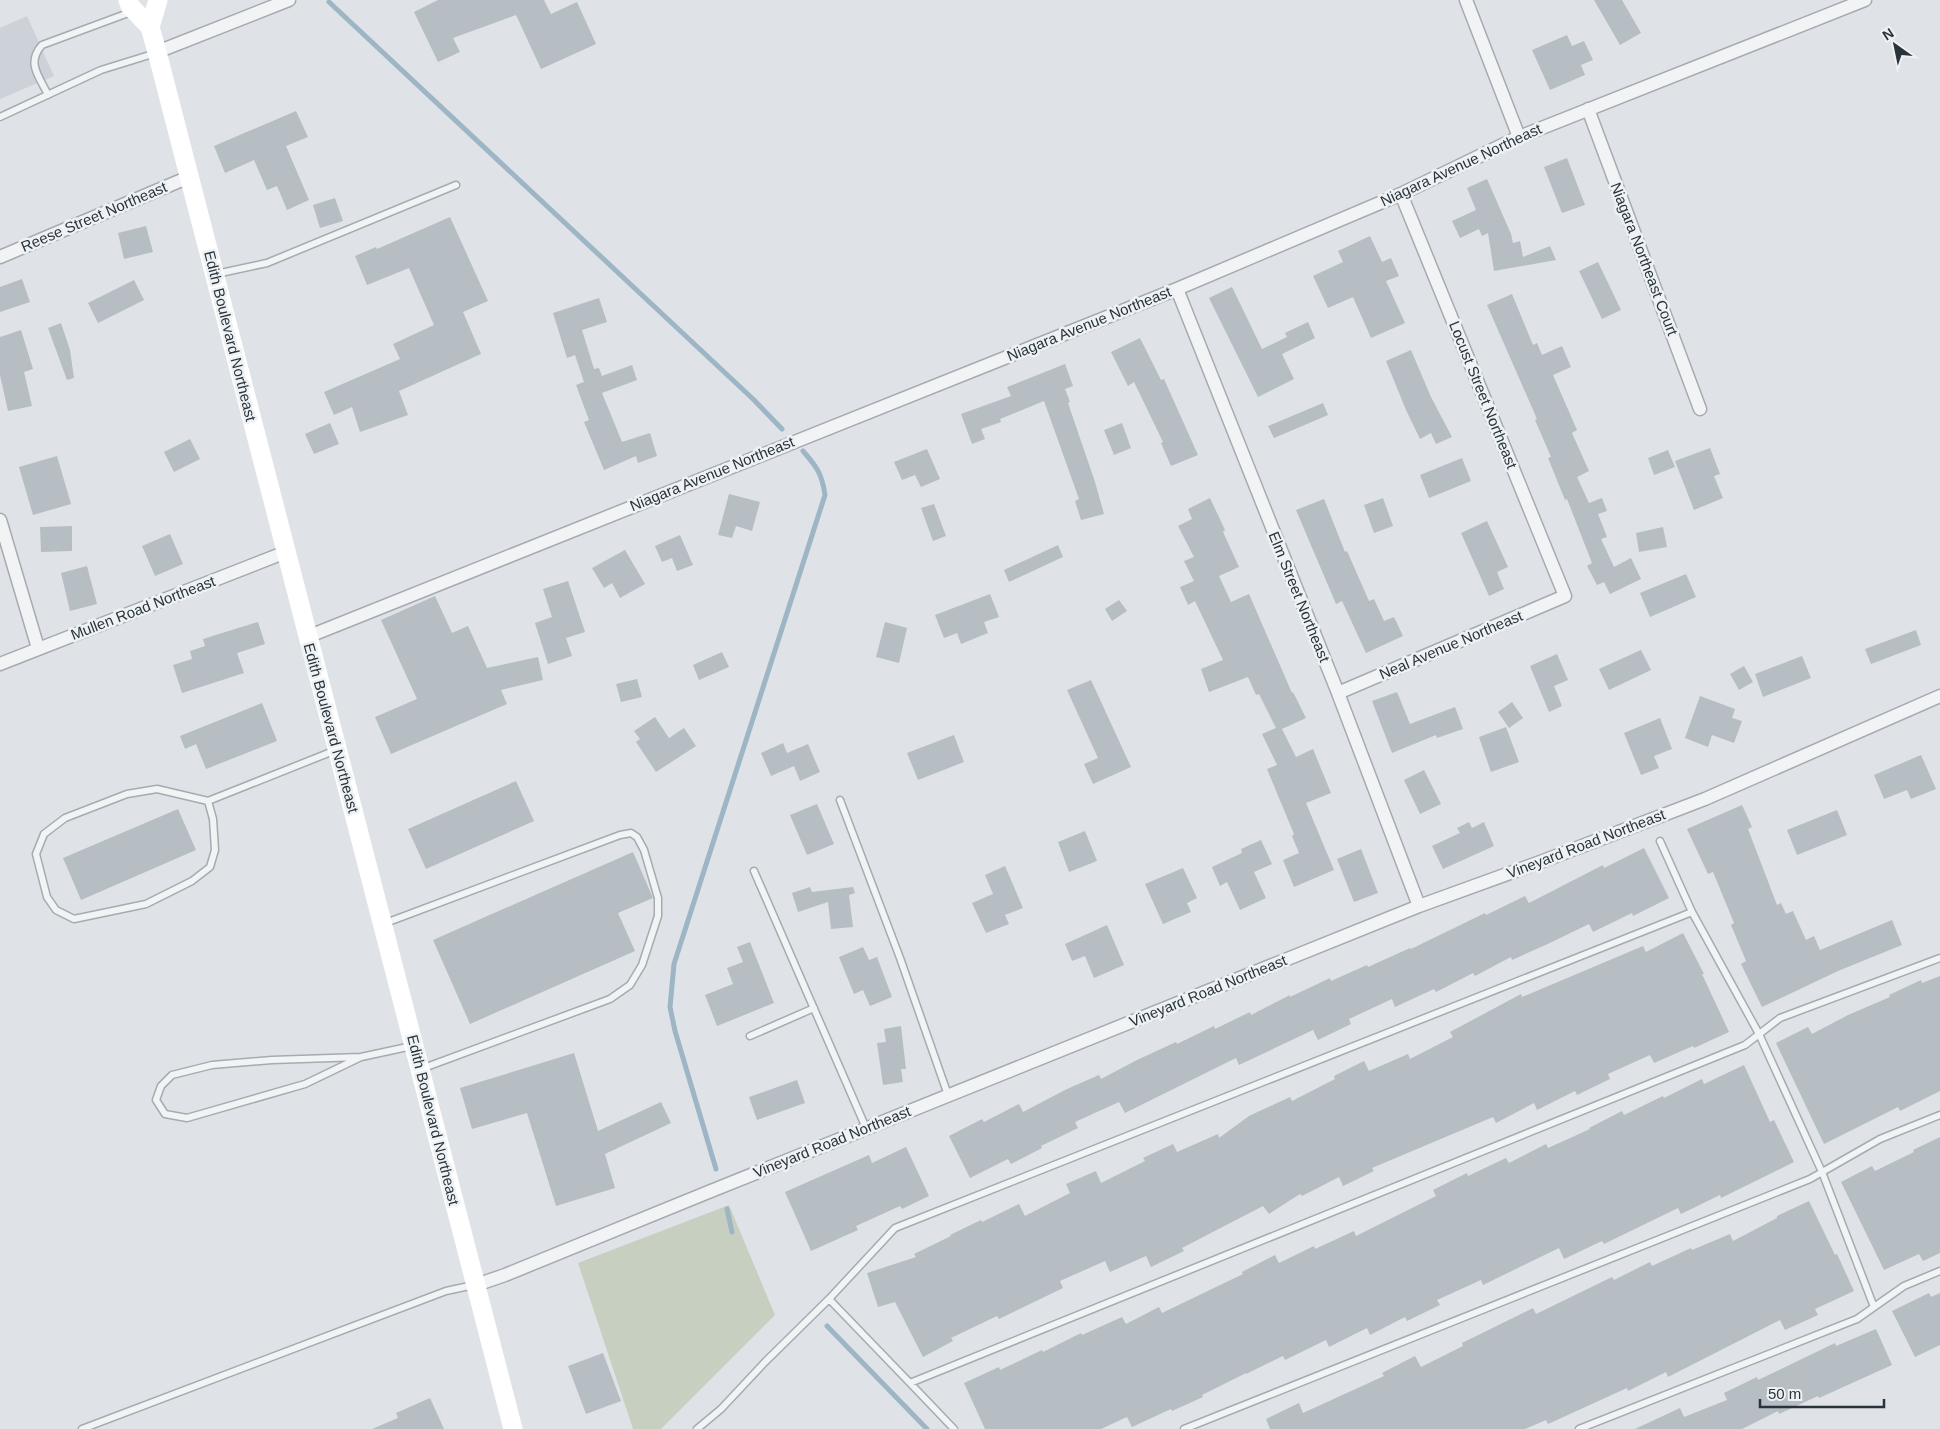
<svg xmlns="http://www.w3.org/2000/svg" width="1940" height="1429" font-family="Arial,sans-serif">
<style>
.built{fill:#cdd2d8}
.green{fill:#c7d0c0}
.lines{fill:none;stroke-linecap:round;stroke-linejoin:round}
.stream{stroke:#9db5c4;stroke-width:5}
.building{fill:#b6bdc3}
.lane-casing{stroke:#a5abb0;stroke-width:9}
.street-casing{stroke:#a5abb0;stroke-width:15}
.lane{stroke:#f1f3f5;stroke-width:6}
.street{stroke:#f1f3f5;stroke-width:12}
.secondary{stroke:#fff;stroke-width:19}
.labels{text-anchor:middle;stroke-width:5;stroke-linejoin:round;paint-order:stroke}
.street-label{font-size:15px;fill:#29333c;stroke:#eef2f4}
</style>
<rect width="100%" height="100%" fill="#dfe3e7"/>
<path class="built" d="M27 16 54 76 0 99V28Z"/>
<path class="green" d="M729 1205 775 1315 661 1429H633L578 1263Z"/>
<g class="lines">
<path class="stream" d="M329 2 753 399 782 429
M716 1169 675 1031 670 1007 674 964 825 495C822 474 817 467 803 451
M727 1209 732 1232
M827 1326 927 1429"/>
</g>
<path class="building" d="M438 0H544L551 14 577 2 596 44 541 69 516 15 453 38 460 52 438 62 414 12Z
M1594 0H1622L1641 33 1620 45Z
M1567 35 1572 46 1584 41 1593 60 1581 65 1585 75 1550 90 1532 50Z
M296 111 308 137 286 146 309 200 287 210 277 186 267 190 254 160 225 173 214 146Z
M1567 158 1585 205 1562 213 1544 167Z
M1487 179 1511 234 1513 243 1520 241 1523 257 1550 246 1556 260 1494 271 1488 233 1482 236 1479 229 1460 238 1452 221 1476 210 1467 188Z
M335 198 343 221 320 228 313 205Z
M450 217 488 301 463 312 481 354 399 391 408 415 360 432 352 407 334 415 324 392 400 359 393 344 434 325 409 268 367 285 355 256 376 247 377 249Z
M146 226 153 252 124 259 118 233Z
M1370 236 1382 262 1391 258 1399 276 1386 281 1405 323 1371 338 1353 297 1328 308 1313 276 1343 262 1338 251Z
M1598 262 1621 310 1602 319 1579 271Z
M22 279 30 302 0 312V287Z
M134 280 144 300 98 323 88 303Z
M1232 287 1262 349 1287 337 1285 333 1308 322 1315 338 1282 354 1294 379 1258 397 1209 298Z
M1512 294 1533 345 1537 343 1542 355 1562 346 1571 367 1553 375 1577 430 1572 433 1589 471 1577 477 1589 503 1602 498 1607 511 1598 514 1607 537 1601 539 1614 567 1631 558 1641 579 1610 594 1604 582 1597 585 1587 566 1592 563 1567 499 1565 500 1548 458 1551 457 1535 420 1537 419 1487 305Z
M599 298 607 322 582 330 594 369 599 368 602 376 632 365 637 380 602 393 622 442 650 433 657 456 638 463 636 456 604 470 584 422 589 420 576 385 584 382 575 355 567 358 553 313Z
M61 323 70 350 74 378 67 380 48 328Z
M21 330 33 369 24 372 32 406 8 411 0 375V337Z
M1140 338 1161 380 1164 379 1198 455 1171 466 1161 443 1163 442 1134 382 1128 386 1111 352Z
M1411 350 1431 397 1452 437 1436 444 1431 433 1420 439 1406 410 1386 361Z
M1065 364 1073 386 1065 389 1070 402 1068 403 1095 482 1104 514 1081 520 1075 501 1079 499 1044 401 1000 419 1001 422 981 429 985 439 972 444 961 414 1011 396 1007 387Z
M1323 403 1328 415 1274 438 1268 426Z
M330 423 339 444 314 454 305 434Z
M1122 423 1131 448 1114 455 1104 430Z
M190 439 200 459 174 472 164 452Z
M1710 448 1720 474 1714 476 1723 498 1694 510 1675 461Z
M927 449 940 479 921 487 915 475 902 480 894 462Z
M1668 450 1675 467 1654 475 1648 458Z
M57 456 71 504 33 515 19 467Z
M1462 458 1471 481 1429 498 1420 475Z
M729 494 760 502 752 531 736 526 732 538 718 535Z
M1210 498 1225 530 1223 532 1239 567 1219 576 1231 602 1249 594 1292 693 1293 692 1306 718 1282 729 1296 757 1313 749 1331 793 1306 803 1334 870 1294 887 1283 860 1299 853 1292 836 1294 834 1267 769 1277 765 1262 734 1276 728 1259 694 1256 695 1248 677 1209 692 1201 669 1223 660 1195 601 1188 605 1180 587 1194 581 1184 561 1194 557 1178 526 1192 519 1188 509Z
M1383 498 1393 526 1374 533 1364 505Z
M1324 499 1345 552 1347 551 1369 601 1374 599 1384 621 1394 617 1403 636 1366 653 1342 601 1336 604 1296 510Z
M934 504 946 536 933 541 921 508Z
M1487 521 1508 567 1497 572 1504 589 1489 596 1461 533Z
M72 526V551L41 552 40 527Z
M1663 527 1667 547 1639 552 1636 533Z
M170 534 183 564 155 576 142 546Z
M680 535 693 565 677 571 672 558 662 562 655 546Z
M1058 545 1063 557 1009 582 1004 570Z
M625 550 645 584 620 598 612 583 604 588 592 568Z
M87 566 97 604 70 611 61 573Z
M1686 574 1696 597 1650 617 1640 593Z
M568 581 585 632 566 638 572 656 548 664 535 623 552 617 543 589Z
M990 594 999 617 984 622 988 633 961 644 957 633 944 638 935 615Z
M435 596 452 633 468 626 487 668 538 657 543 680 501 690 507 704 391 754 375 717 417 699 381 620Z
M1119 600 1127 611 1112 621 1105 609Z
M258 622 265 644 237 653 244 673 182 693 173 665 192 659 190 651 205 646 203 639Z
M885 622 907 628 899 663 876 657Z
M1916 630 1921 645 1871 664 1865 649Z
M1641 650 1651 670 1609 690 1599 669Z
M722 652 729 667 699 680 693 665Z
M1557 654 1568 680 1554 686 1562 706 1549 712 1530 666Z
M1802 656 1811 678 1763 697 1755 674Z
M1744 666 1753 682 1739 690 1730 674Z
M637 679 642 697 621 702 616 684Z
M1091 680 1131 767 1093 784 1084 764 1098 758 1067 690Z
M1397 692 1410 724 1455 707 1463 729 1437 738 1436 735 1392 753 1372 701Z
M1700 696 1735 709 1732 718 1742 721 1734 743 1712 735 1708 747 1685 738Z
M1512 702 1523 718 1509 728 1498 712Z
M262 703 277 741 206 769 196 744 185 749 180 736Z
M655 717 669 738 684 728 696 746 656 772 636 742 640 739 634 731Z
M1660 718 1672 749 1654 756 1659 768 1641 775 1624 733Z
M1506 727 1519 762 1491 772 1479 737Z
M954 735 964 762 918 780 907 753Z
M783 743 787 753 808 744 820 772 800 781 794 766 771 776 761 753Z
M1921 755 1936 789 1911 799 1907 790 1884 799 1874 775Z
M1424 770 1441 804 1420 814 1404 780Z
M516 781 534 821 426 869 408 829Z
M817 804 834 844 807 855 790 815Z
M1742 805 1752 827 1748 829 1777 905 1781 903 1786 914 1793 911 1806 940 1814 936 1820 950 1892 920 1902 945 1838 971 1762 1007 1741 964 1746 961 1731 925 1734 923 1713 872 1708 874 1687 829Z
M178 809 196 850 81 900 63 858Z
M1837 810 1847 835 1797 855 1787 830Z
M1469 822 1472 828 1484 822 1494 846 1443 869 1432 846 1460 833 1457 828Z
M1085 831 1097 861 1069 872 1058 842Z
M1261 840 1272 864 1254 872 1266 898 1240 910 1227 882 1220 886 1212 867 1242 853 1241 849Z
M1644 848 1669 898 1633 916 1632 913 1593 932 1589 924 1552 942 1512 960 1511 957 1475 976 1473 973 1436 992 1434 989 1395 1007 1392 999 1349 1019 1351 1024 1318 1040 1313 1030 1239 1065 1236 1058 1125 1113 1119 1102 1075 1122 1078 1128 1041 1146 1042 1148 1011 1164 1008 1159 970 1178 949 1136 982 1119 984 1122 1019 1104 1023 1112 1067 1089 1099 1075 1101 1079 1137 1060 1176 1042 1177 1044 1214 1026 1215 1029 1250 1012 1251 1015 1290 995V997L1330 978 1331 981 1367 965 1368 967 1410 948 1411 949 1485 913 1486 915 1525 896 1529 903 1603 865 1604 868Z
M1361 849 1378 893 1354 902 1337 859Z
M633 852 653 898 618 913 635 951 470 1024 433 940Z
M1005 866 1023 908 1005 915 1009 924 986 933 972 903 993 894 985 875Z
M1183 868 1197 898 1187 903 1191 912 1163 924 1145 884Z
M810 887 812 892 853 887 855 893 849 895 853 927 831 929 828 902 798 912 792 893Z
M1107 925 1124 965 1094 978 1085 956 1072 961 1065 944Z
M1683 933 1704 974H1702L1729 1032 1694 1048 1693 1046 1654 1063 1650 1055 1608 1074 1610 1079 1577 1095 1575 1091 1537 1110 1534 1103 1496 1123 1493 1117 1372 1168 1374 1171 1343 1186 1339 1177 1302 1196 1300 1194 1269 1214 1263 1206 1182 1248 1184 1251 1151 1267 1146 1256 1110 1272 1105 1261 1060 1281 1063 1288 999 1319 997 1316 951 1338 953 1341 923 1357 895 1302 878 1307 867 1273 916 1257 914 1254 951 1236 950 1235 981 1220 982 1222 1019 1204 1025 1216 1070 1193 1066 1184 1096 1171 1101 1183 1145 1161 1143 1158 1173 1144 1177 1152 1218 1134 1219 1138 1249 1116 1290 1097 1292 1101 1335 1079 1334 1076 1364 1061 1369 1071 1408 1054 1410 1059 1453 1037 1450 1032 1521 994 1522 997 1643 946 1646 952Z
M750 942 774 1003 717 1026 705 995 733 984 727 968 743 962 737 947Z
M863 947 869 960 877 957 892 997 870 1006 863 990 854 994 839 957Z
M1940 976V1091L1900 1111 1898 1107 1824 1144 1776 1043 1808 1027 1812 1034 1848 1015 1890 997 1889 995 1921 980 1922 983Z
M901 1026 906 1069H901L903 1082 883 1085 877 1043 886 1042 884 1029Z
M574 1053 598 1131 661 1102 671 1123 605 1154 615 1188 556 1206 527 1113 472 1129 460 1088Z
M1744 1065 1770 1122 1774 1120 1794 1162 1721 1198 1720 1195 1681 1214 1678 1208 1604 1244 1602 1241 1564 1259 1559 1248 1483 1285 1481 1280 1437 1300 1440 1305 1407 1321 1405 1317 1370 1335 1367 1328 1329 1347 1326 1340 1285 1360 1283 1356 1246 1374V1373L1202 1395 1203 1397 1172 1411 1171 1409 1132 1427 1127 1417 1101 1429H985L964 1383 999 1367 1000 1370 1042 1350 1043 1352 1081 1333 1082 1335 1122 1317 1126 1324 1159 1307 1162 1313 1243 1274 1242 1272 1275 1255 1279 1263 1314 1246 1315 1249 1354 1231 1356 1236 1436 1196 1433 1190 1467 1173 1468 1176 1506 1158 1509 1163 1546 1144 1548 1148 1590 1129 1589 1128 1622 1111 1624 1115 1663 1096 1664 1098 1702 1079 1704 1084Z
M797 1080 805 1103 757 1120 749 1097Z
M1940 1137V1253L1923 1261 1919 1254 1884 1270 1841 1182 1872 1166 1875 1171 1914 1152 1913 1150Z
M906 1147 929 1196 902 1209 900 1206 856 1226 858 1230 811 1251 785 1192 869 1155 872 1163Z
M1809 1201 1835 1255 1837 1254 1854 1291 1815 1309 1818 1315 1785 1330 1780 1320 1668 1377 1666 1372 1628 1391 1627 1388 1548 1424 1546 1420 1525 1429H1270L1266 1419 1299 1403 1303 1413 1384 1376 1382 1373 1415 1356 1421 1367 1463 1346 1462 1343 1533 1308 1536 1314 1612 1277 1614 1280 1650 1262 1652 1266 1691 1248 1692 1250 1730 1234 1733 1241 1777 1218V1216Z
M1929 1293 1931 1297 1940 1293V1345L1915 1357 1892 1311Z
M1876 1329 1892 1365 1819 1398 1818 1396 1779 1414 1778 1411 1742 1429H1635L1680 1408 1684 1417 1727 1400 1724 1393 1757 1377 1758 1380 1835 1343 1836 1346Z
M603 1353 621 1401 586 1414 568 1366Z
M430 1398 444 1429H372L398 1418 396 1413Z"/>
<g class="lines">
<g class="lane-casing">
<path id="lane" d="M48 95C39 76 26 63 42 45L131 12
M0 117 101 70 156 53
M216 274 267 263 456 185
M840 800 900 958 948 1095
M208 801 213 819 215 850 210 867 192 881 146 904 74 919 56 910 47 897 36 854 44 834 65 818 127 794 157 789 208 801 336 750
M1660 841 1692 912
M754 871 866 1128
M383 924 620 835 631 833 637 837 644 850 658 898V916L642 965 630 985 610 999 421 1069
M750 1036 814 1008
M361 1057 305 1084 187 1118 165 1114 156 1100 161 1086 172 1075 212 1065 272 1060 361 1057 412 1046
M829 1299 910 1383 1745 1045 1780 1018 1940 958
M910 1383 954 1429
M82 1429 446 1291 474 1285
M697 1429 721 1409 765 1362 829 1299 895 1228 1692 912 1759 1034 1822 1172 1874 1307
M1184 1429 1810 1179 1880 1139 1940 1115
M1579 1429 1857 1319 1904 1286 1940 1271"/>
</g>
<g class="street-casing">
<path id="street" d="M1466 0 1519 137
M157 52 289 0
M1588 109 1700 409
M0 257 189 177
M1177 289 1338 693 1419 906
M0 520 38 648
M307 637 1177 289 1401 194 1519 137 1865 0
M0 664 286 552
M1338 693 1565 596 1401 194
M476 1285 505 1275 711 1191 1419 906 1543 861 1705 799 1940 696"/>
</g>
<use href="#lane" class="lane"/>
<use href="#street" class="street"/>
<path class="secondary" d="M128 0 130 6 150 27 157 52 513 1429
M150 27 158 0"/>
</g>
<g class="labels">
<g class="street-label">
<text transform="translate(1461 165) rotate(-25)" y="5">Niagara Avenue Northeast</text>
<text transform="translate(94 217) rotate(-23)" y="5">Reese Street Northeast</text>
<text transform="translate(1644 259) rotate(69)" y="5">Niagara Northeast Court</text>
<text transform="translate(1089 324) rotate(-22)" y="5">Niagara Avenue Northeast</text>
<text transform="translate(230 336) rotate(76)" y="5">Edith Boulevard Northeast</text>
<text transform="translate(1483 395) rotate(68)" y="5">Locust Street Northeast</text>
<text transform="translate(712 474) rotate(-22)" y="5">Niagara Avenue Northeast</text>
<text transform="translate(1299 597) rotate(68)" y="5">Elm Street Northeast</text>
<text transform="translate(143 608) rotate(-21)" y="5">Mullen Road Northeast</text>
<text transform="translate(1451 645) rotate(-23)" y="5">Neal Avenue Northeast</text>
<text transform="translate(331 728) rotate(75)" y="5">Edith Boulevard Northeast</text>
<text transform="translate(1586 844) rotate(-21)" y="5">Vineyard Road Northeast</text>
<text transform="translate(1208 991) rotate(-22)" y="5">Vineyard Road Northeast</text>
<text transform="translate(433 1120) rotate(76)" y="5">Edith Boulevard Northeast</text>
<text transform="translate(832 1142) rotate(-22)" y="5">Vineyard Road Northeast</text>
</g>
</g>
<g transform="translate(1895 45) rotate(327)" stroke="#eef2f4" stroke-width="4" paint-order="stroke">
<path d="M0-4L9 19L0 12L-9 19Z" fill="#29333c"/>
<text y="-8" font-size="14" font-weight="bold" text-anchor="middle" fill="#29333c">N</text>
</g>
<path d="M1760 1399v8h124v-8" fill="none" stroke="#29333c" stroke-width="2.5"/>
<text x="1768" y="1399" font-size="15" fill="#29333c" stroke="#eef2f4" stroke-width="4" paint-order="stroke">50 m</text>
</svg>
